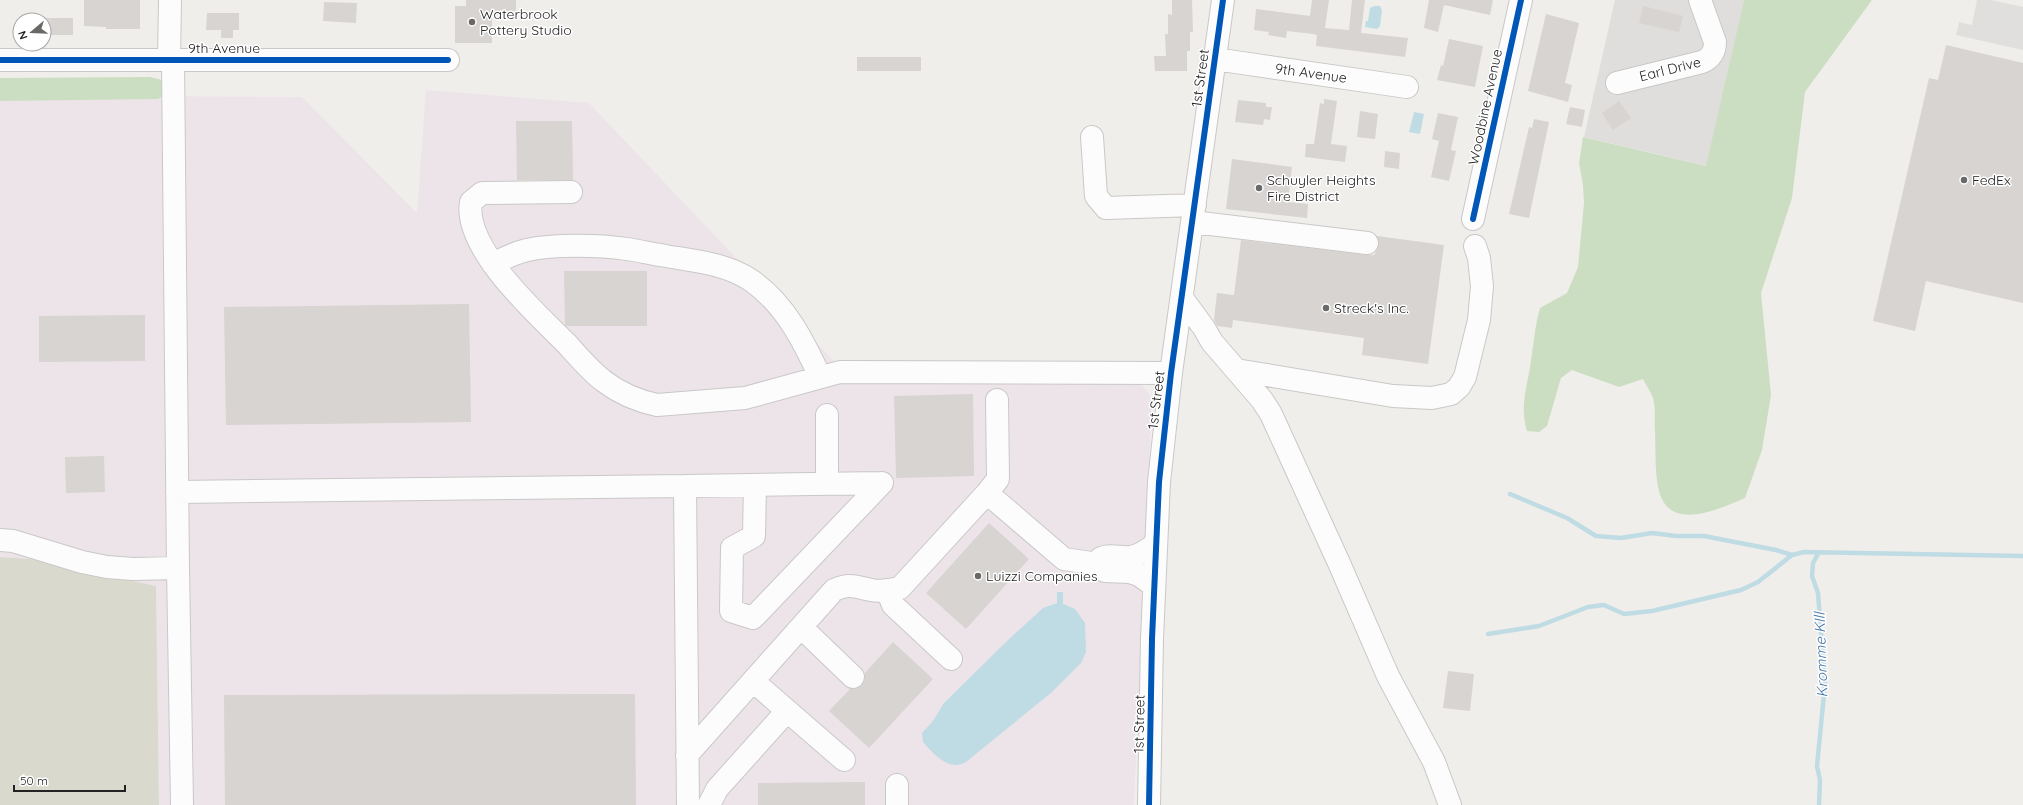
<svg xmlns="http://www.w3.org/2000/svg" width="2023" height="805" font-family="Quicksand,sans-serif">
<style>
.residential{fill:#dfdedc}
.industrial{fill:#ede4e9}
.construction{fill:#d9d9cd}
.forest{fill:#cbdec1}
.parking{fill:#e0dfde}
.water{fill:#bfdbe3}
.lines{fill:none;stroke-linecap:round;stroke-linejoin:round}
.stream{stroke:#bfdbe3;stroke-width:4.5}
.building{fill:#d7d4d2}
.minor-casing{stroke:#c9c8c7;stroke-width:24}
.minor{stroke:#fdfcfc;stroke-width:22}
.cycleway-casing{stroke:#fff;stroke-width:8}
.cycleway{stroke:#0057b8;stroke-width:6}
.poi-dot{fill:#6a6968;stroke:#fff;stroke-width:1.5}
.labels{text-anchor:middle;stroke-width:3;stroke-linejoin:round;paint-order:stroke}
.poi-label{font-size:14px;fill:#222;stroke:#fff;text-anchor:start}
.street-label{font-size:14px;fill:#222;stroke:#fff}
.water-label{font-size:15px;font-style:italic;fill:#4a7aab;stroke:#fff}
</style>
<rect width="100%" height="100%" fill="#f0eeeb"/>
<path class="residential" d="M1615 0H1744L1707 166 1584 137Z"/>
<path class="industrial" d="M426 90 589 103 837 364 839 383 1139 381 1152 398 1134 805H159L156 586 31 559 0 557V95L302 97 417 213Z"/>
<path class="construction" d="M0 557 30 559 156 586 159 805H0Z"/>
<path class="forest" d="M1744 0H1872L1805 92 1792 198 1761 293 1771 395 1762 450 1745 498C1724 507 1676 530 1662 499 1654 482 1656 451 1655 432 1654 422 1656 408 1653 398 1651 392 1646 385 1643 379L1619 387 1572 370 1561 378 1547 426 1539 432 1527 431C1519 404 1528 386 1531 360 1534 342 1535 325 1540 308L1567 293 1578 267 1584 203 1583 185 1579 163 1583 137 1706 166Z
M150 77 162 80 166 94 158 99 0 101V78Z"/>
<path class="parking" d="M1977 0H1991L2023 7V50L1956 35 1959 22 1972 25Z"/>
<path class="water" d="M1374 6H1380L1382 10 1380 26 1377 29 1365 27 1366 21H1368L1370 8Z
M1414 112 1424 114 1420 134 1409 132Z
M1057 592H1063V604L1075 609 1085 623 1086 652 1081 663 1052 692 966 762C950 772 934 755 923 742L922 733 933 721 944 703 1008 640 1043 608 1057 603Z"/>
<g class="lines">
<path class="stream" d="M1510 494 1567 518 1596 536 1621 538 1652 533 1676 536H1704L1776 550 1792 555 1804 552 2023 556
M1816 553 1818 554 1813 563 1812 576 1818 593 1825 684 1817 766 1820 780 1819 805
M1488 634 1539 626 1588 607 1604 605 1624 614 1652 611 1741 590 1758 582 1792 555"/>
</g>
<path class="building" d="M84 0H140V29H106V27L84 26Z
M466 0H516V14H492V43H455V6H466Z
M1172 0H1192L1193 32H1190V51H1187V71H1155L1154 56H1166L1165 34H1168V14L1172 15Z
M1312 0H1329L1325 28 1349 30 1352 0H1365L1361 33 1408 38 1405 57 1316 46 1317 35 1313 34 1287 31 1286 38 1268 35 1269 32 1254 30 1256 9 1310 16Z
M1429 0H1493L1490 15 1444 5 1438 32 1424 28Z
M324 2 357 3 356 23 323 21Z
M1643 6 1683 16 1679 32 1639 23Z
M207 13H239V30H233V38H221V30H206Z
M1546 14 1579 23 1565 83 1572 85 1568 102 1528 91Z
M44 18H73V35H44Z
M1449 39 1483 46 1475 87 1437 80 1441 65 1443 66Z
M1946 45 2023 63V303L1926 281 1915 331 1873 321 1929 78 1938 80Z
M857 57H921V71H857Z
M1324 99 1337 101 1331 144 1347 146 1345 162 1305 157 1306 144H1314L1320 103 1324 104Z
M1238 100 1266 103V107H1272L1270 120 1264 119 1263 125 1235 122Z
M1619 101 1631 118 1613 130 1602 113Z
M1570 107 1585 110 1582 127 1566 124Z
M1360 111 1378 114 1375 139 1357 137Z
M1438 113 1458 117 1451 150 1456 151 1449 181 1431 177 1439 141 1432 139Z
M1534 119 1549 122 1529 218 1509 214 1529 127 1532 128Z
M516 121H572L573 180H517Z
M1385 151 1400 153 1399 169 1384 167Z
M1232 159 1292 167 1288 202 1308 204 1307 218 1226 209Z
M1377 236 1444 245 1428 364 1362 355 1364 338 1233 320 1232 328 1217 326 1214 320 1217 293 1234 295 1241 240 1366 255H1374L1377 250 1379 244Z
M564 271H647V326H566L565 324Z
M469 304 471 422 226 425 224 307Z
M145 315V361L39 362V316Z
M973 394 974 476 896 478 894 396Z
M104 456 105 492 66 493 65 457Z
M989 523 1029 559 966 629 926 593Z
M893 642 933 679 869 748 829 711 850 689H856L862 685 865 680V673Z
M1448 671 1474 674 1470 711 1443 708Z
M635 694 636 805H225L224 695Z
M865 782V805H758V783Z"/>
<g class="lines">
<g class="minor-casing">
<path id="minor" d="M1215 59 1407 87
M0 60H448
M169 60 170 0
M173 60 178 568 182 805
M1617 83 1702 62C1711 58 1715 52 1715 42L1700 0
M1092 137 1096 196 1106 208 1195 205
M571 192 482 193 471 202C463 248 536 313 566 343 578 356 590 371 605 382 621 394 638 401 657 405L745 398 840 372 1171 373
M1473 219 1521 0
M1193 222 1367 243
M493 264C504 258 515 253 527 250 553 244 600 245 627 249 640 251 653 254 666 256 695 261 728 264 752 281 785 304 804 342 820 377
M1182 298 1204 328 1212 342 1262 400 1271 414 1339 563 1388 676 1434 762 1450 805
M1236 370 1393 396 1432 398 1451 394 1459 387 1465 377 1479 320 1482 286 1479 258 1475 246
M997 400 998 479 987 493 1064 559 1091 563 1105 571 1130 572 1139 575 1154 586
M827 484V415
M755 485 754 536 732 548 731 611 753 618 882 483
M685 486 882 483
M177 492 685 486 688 805
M0 540 13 541 82 562 107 567 133 569 178 568
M1101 558C1109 554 1121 558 1130 557 1140 556 1147 550 1155 544
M887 590 893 605 951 659
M801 627 853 677
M753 681 844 760
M687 755 834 590C851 583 855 587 871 590 881 592 891 590 900 588L987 493
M709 805 717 789 787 711
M897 805V785
M1149 805 1152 639 1159 482 1171 373 1223 0"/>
</g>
<use href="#minor" class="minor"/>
<g class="cycleway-casing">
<path id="cycleway" d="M0 60H448
M1473 219 1521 0
M1149 805 1152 639 1159 482 1171 373 1223 0"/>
</g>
<use href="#cycleway" class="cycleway"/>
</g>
<g class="poi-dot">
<circle cx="472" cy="22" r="4"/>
<circle cx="1964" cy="180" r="4"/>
<circle cx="1259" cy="188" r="4"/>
<circle cx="1326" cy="308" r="4"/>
<circle cx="978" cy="576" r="4"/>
</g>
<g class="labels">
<g class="poi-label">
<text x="480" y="19">Waterbrook<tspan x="480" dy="16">Pottery Studio</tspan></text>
<text x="1267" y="185">Schuyler Heights<tspan x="1267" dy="16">Fire District</tspan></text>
<text x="1972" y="185">FedEx</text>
<text x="1334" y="313">Streck's Inc.</text>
<text x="986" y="581">Luizzi Companies</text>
</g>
<g class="street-label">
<text x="224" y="53">9th Avenue</text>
<text transform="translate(1670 69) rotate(-14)" y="5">Earl Drive</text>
<text transform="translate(1311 73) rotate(8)" y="5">9th Avenue</text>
<text transform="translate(1200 78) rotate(-82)" y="5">1st Street</text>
<text transform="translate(1485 107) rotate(-78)" y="5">Woodbine Avenue</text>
<text transform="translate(1156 400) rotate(-83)" y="5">1st Street</text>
<text transform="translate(1139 724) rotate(-89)" y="5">1st Street</text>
</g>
<g class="water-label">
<text transform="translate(1821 655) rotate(-92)" y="5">Kromme KIll</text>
</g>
</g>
<g transform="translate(32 32) rotate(251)"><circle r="19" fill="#ffffff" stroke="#a7a7a7"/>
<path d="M0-3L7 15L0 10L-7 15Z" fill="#6a6968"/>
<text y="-6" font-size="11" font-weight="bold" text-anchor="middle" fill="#222222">N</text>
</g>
<path d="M14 785v6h111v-6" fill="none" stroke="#222222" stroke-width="2"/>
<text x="20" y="785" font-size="12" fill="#222222" stroke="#ffffff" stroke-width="3" paint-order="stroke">50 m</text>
</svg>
